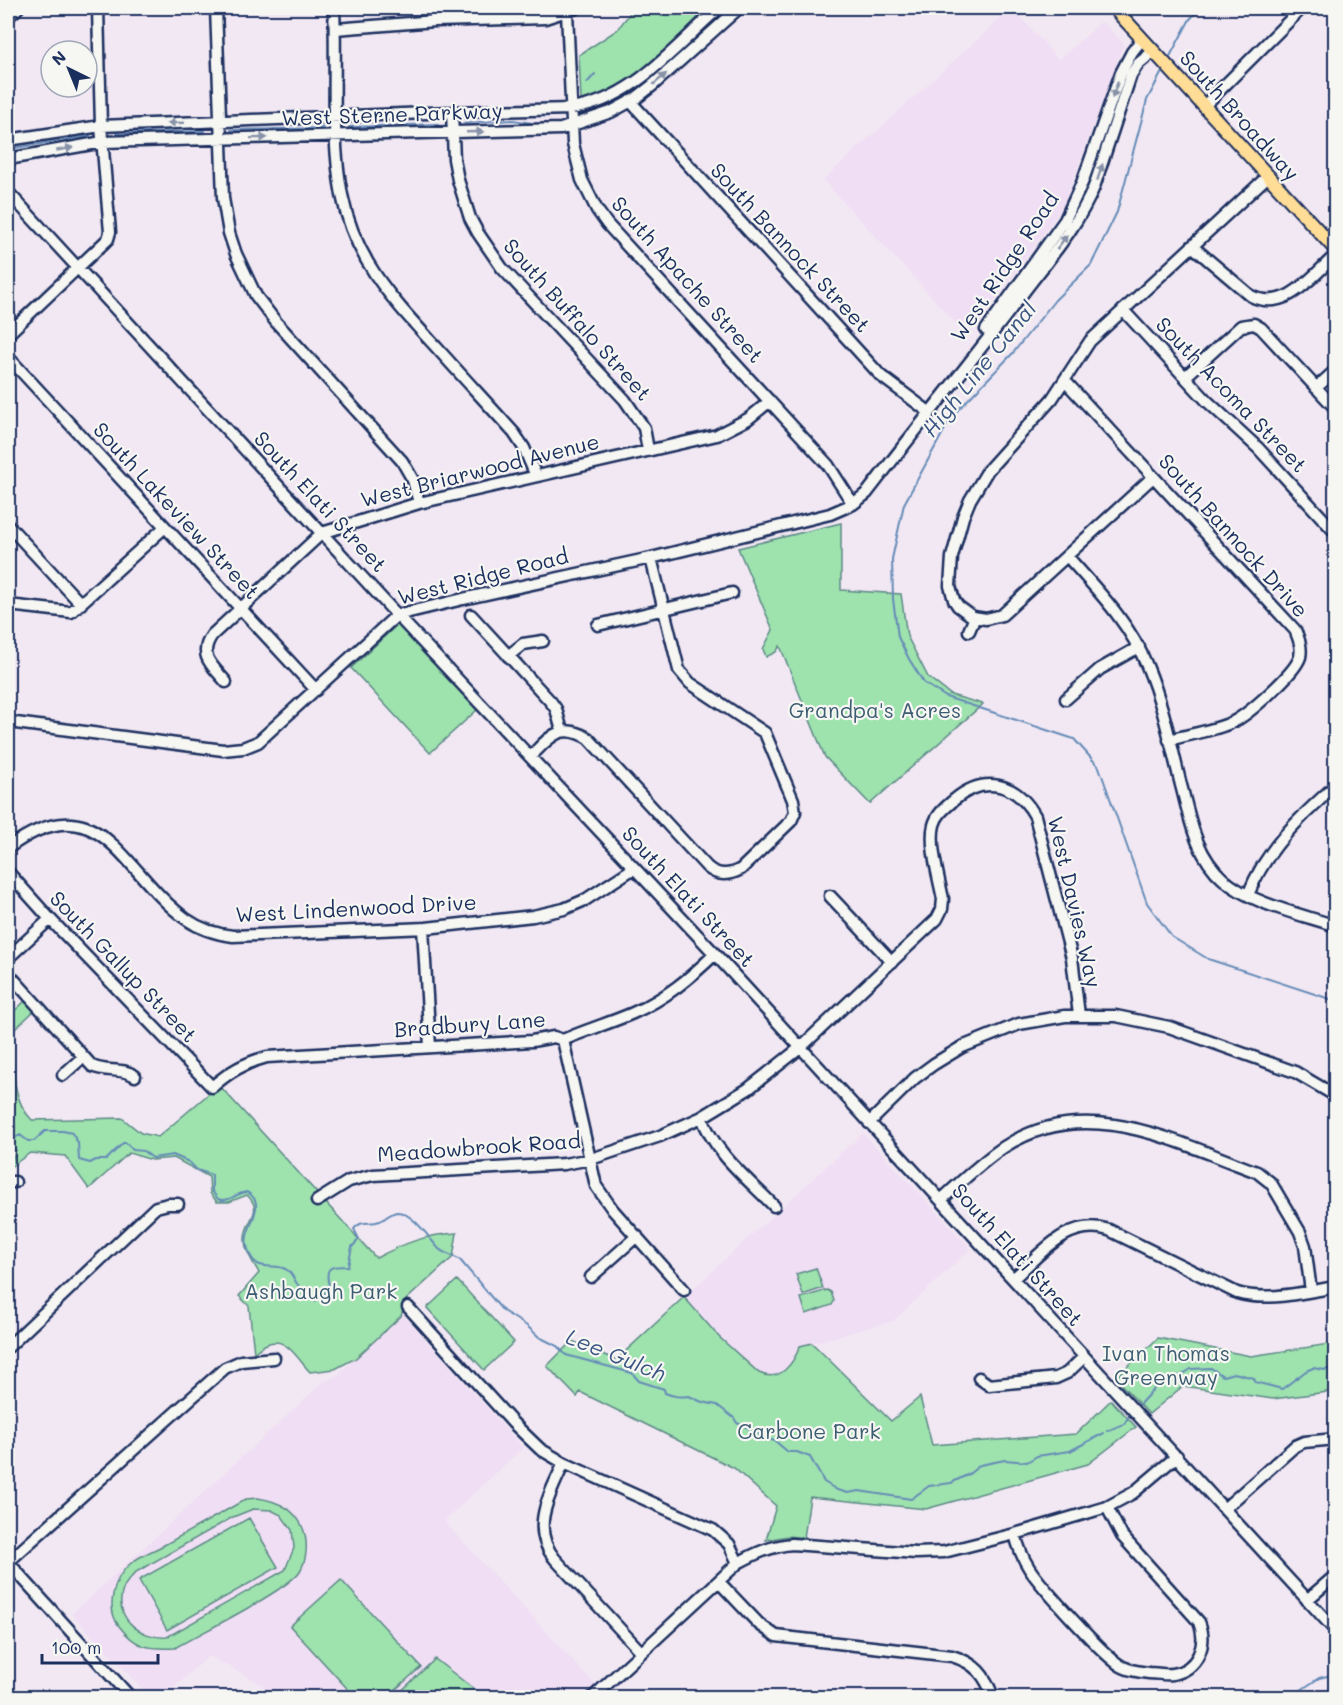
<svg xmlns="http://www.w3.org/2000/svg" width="1343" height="1705" font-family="Mali,sans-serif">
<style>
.built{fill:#f0def4}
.green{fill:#9ee2ae;stroke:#5c8886;stroke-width:1.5;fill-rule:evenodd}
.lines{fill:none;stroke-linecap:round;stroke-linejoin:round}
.stream{stroke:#658bb7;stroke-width:2}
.minor-casing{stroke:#1b2f5e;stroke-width:15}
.major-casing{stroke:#1b2f5e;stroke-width:16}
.minor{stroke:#f6f6f2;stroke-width:10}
.major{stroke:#ffdd96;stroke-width:12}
.oneway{fill:#8892a8}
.labels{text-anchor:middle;stroke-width:4.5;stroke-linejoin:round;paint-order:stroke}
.street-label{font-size:21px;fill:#1b2f5e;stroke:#f6f6f2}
.park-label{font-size:21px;fill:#3c5c72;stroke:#f6f6f2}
.water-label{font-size:22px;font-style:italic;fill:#3a5583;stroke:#f6f6f2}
</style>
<rect width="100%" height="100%" fill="#f2e8f3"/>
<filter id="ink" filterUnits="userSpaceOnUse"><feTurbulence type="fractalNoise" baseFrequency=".0167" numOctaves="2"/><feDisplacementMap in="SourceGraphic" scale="12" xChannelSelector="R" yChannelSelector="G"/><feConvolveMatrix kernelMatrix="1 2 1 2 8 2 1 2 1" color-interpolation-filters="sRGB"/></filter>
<g filter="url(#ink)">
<path class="built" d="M1012 8 1059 60 1102 21 1124 44 1063 207 968 336 823 180Z
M863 1133 971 1249 893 1321 800 1346 793 1361 784 1371 779 1375 767 1377 759 1373 719 1337 684 1297Z
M403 1314 523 1448 444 1521 596 1686 583 1698 253 1697 265 1686 209 1656 163 1697H150L72 1614 325 1380 334 1378Z"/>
<path class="green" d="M634 8H711C676 39 630 93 581 100L579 55 617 30Z
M841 523V590L901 594 907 636 928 677 951 695 983 704 870 804 825 757 780 646 776 652 766 657 763 649 773 630 738 548Z
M397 625 400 626 477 710 430 753 351 668Z
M26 1000 35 1010 13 1031C14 1060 9 1097 32 1120L122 1118 141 1133 158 1137 219 1085 376 1258C405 1243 424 1235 457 1233L453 1257 406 1300 401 1316 356 1358 335 1369 310 1372C292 1352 280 1327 254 1353L249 1306 239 1296 259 1273C253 1262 244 1250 245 1238 245 1220 265 1212 247 1195L229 1202H217L210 1193 209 1177 174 1158 152 1160 129 1153 89 1189 65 1156 30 1153 9 1168 16 1150 8 1146V1017Z
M816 1268 823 1288 803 1295 796 1274Z
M457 1280 514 1342 484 1370 427 1308Z
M827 1290 831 1292 834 1301 832 1305 806 1314 801 1298Z
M684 1297 719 1337 759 1373C780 1383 793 1364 800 1346L812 1343 891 1421 920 1397 932 1445 1076 1434 1111 1400 1136 1427 1088 1464 926 1509 810 1497 804 1538 788 1536 766 1540 776 1506 734 1468 580 1392 577 1397 547 1366 572 1341 616 1360Z
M1158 1338 1251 1356 1335 1343V1391L1273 1399 1183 1386 1149 1414 1115 1378Z
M258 1498C277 1501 294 1508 302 1526 308 1539 308 1558 300 1571 287 1591 200 1633 175 1648 148 1649 136 1648 119 1626 105 1608 114 1577 130 1564 140 1555 155 1550 166 1544 193 1529 220 1514 246 1499ZM253 1509 271 1510 281 1515 292 1530 294 1548 285 1570 167 1637C140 1639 111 1616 124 1587 127 1581 132 1577 136 1572L233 1517Z
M249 1518 278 1567 167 1630 139 1580Z
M341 1580 421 1667 387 1697H355L290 1626Z
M435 1659 484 1697H395Z"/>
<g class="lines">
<path class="stream" d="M1168 60 1190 19 1201 8
M1164 68 1147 100 1117 212 1091 265 1055 300 1013 353 952 416 904 504 892 559 893 599 898 637 909 659 924 683 946 697 1074 739 1099 767 1147 903 1172 937 1208 959 1336 1001
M587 83 595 74
M464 123 513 120 538 124
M349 127 438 124
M231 130 323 128
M116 134 205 131
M8 149 90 136
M8 1108 10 1113 8 1116
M8 1142 20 1135 28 1141H34L45 1131H63L72 1133 78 1143 79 1160 90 1163 96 1160H106L123 1143H126L133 1150 143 1151 153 1158 173 1155 189 1162 197 1170 212 1175V1191L218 1199C230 1203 235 1193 247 1192 270 1205 242 1228 247 1246 255 1278 274 1260 287 1270 292 1273 294 1280 298 1285 303 1291 309 1296 315 1301L323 1296 329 1286C324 1266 331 1266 348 1266L352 1247 359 1239 354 1229C362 1219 369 1225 380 1221 386 1219 389 1213 397 1212 412 1212 429 1238 439 1249 446 1255 453 1255 460 1260L503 1311 527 1326 539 1337 557 1346 566 1355 632 1373 639 1381 664 1389 665 1393C675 1397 679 1397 689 1396L702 1402 717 1405 734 1418 737 1423 753 1430 763 1438 775 1441 788 1452H797L810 1457 824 1482 837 1490 848 1493 859 1491 911 1499 929 1486 951 1483 969 1474 980 1465 1005 1460 1027 1462 1037 1456 1070 1451 1104 1433
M1137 1407 1161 1381 1180 1376 1191 1369 1211 1368 1223 1376 1234 1373 1254 1378 1255 1382 1282 1389 1306 1371 1313 1368 1325 1370 1336 1367
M1107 1431 1124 1424 1131 1413
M1289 1698 1319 1678 1336 1674"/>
<g class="minor-casing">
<path id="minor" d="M216 8 223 198 229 233 236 254 256 296 276 322 402 461 413 480 419 503
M334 8C337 69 330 134 342 195 355 261 393 300 437 348 462 376 488 404 514 433L524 448 536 476
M435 8V21
M567 12 573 144 582 180 597 210 607 224 828 465 853 504
M8 17 18 8
M335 29 435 21 545 18 576 8
M630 101 881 376 929 412
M1204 106 1302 8
M452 112 454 159 458 180 470 218 478 233 502 268 625 400 644 428 648 450
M8 140 101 126 452 112 571 109C634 100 674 47 719 8
M8 159 103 142 561 129 611 112 635 99 653 85 739 8
M8 192 397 615 715 954 1336 1631
M1192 246 1251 296C1286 313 1312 276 1336 255
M1123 310 1207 401 1258 448 1336 533
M986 330 1065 220 1082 183 1121 73 1132 52 1142 39
M8 334 108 239 110 232 101 126 98 8
M8 357 316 690
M1185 377 1241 326 1254 324 1261 328 1336 409
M1065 381 1295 630C1299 639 1302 647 1300 657 1295 673 1249 714 1233 722 1213 731 1190 734 1169 740
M1316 388 1336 370
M1153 477 1002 615 986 619 973 617 958 606 954 600 950 586 952 557 963 517 970 500 988 470 1052 399 1090 341 1268 176
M8 525 81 604
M1067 556C1097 590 1130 623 1147 666 1163 704 1171 745 1181 785 1190 818 1195 854 1223 879 1251 904 1300 914 1336 926
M8 605 71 612 165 527
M471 615 551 702 556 709 562 731
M598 625 732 593
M969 631 975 617
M508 656 523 644 543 641
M226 682C213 666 197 656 212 635L322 533 419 503 717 435 748 419 770 401
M1066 699 1100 669 1139 647
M8 722 223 750 243 748 258 742 397 615 463 599 651 558 830 514 853 504 867 493C918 426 972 361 1023 293 1048 260 1078 226 1094 187L1131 75 1138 64 1154 51
M531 756C550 737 560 722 588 738L707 867C717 876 729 876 741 869L791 821 795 812 793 800 765 733 690 683 679 670 651 558
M8 848C101 779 122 873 186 919 200 929 216 934 233 936L426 928 533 916 564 909 585 900 634 868
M8 872 50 919 212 1087C229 1072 244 1063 267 1057L532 1041 554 1037 563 1040C586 1030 610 1023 633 1013 665 999 690 978 715 954
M1248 895C1266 849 1299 818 1336 785
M830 896 892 962
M423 928 430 1047
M8 958 50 919
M8 973 92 1066C107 1073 122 1067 135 1076
M563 1040 596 1186 613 1210 684 1290
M63 1075 83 1057
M702 1117C714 1153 749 1180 774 1206
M869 1123 915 1078 934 1064 962 1047 1019 1024 1065 1016H1116L1169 1027 1295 1072 1336 1096
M8 1182H15
M941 1200C961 1182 981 1162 1004 1147 1086 1093 1175 1142 1257 1172L1271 1183 1300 1232 1305 1246 1311 1291
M317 1201 349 1181 373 1175 564 1164 591 1159 660 1136 702 1117 748 1089 800 1048 937 919 942 909 943 899C939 879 929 844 934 825 937 814 945 808 954 800 984 775 1016 782 1035 816L1072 958 1079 1015
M591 1277 637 1236
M1014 1278C1041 1254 1068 1217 1109 1230L1237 1293C1268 1302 1304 1292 1336 1287
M408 1307 513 1423 540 1449 564 1463 713 1530 729 1544 738 1563
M8 1347 156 1207 168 1204H178
M979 1378 989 1385 1056 1378 1067 1373 1084 1357
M564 1463C550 1494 529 1528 555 1559L641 1652
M1224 1509 1295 1446 1304 1442 1336 1439
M1015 1534C1018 1546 1022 1557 1029 1568 1039 1584 1107 1660 1123 1667 1131 1671 1140 1672 1149 1673 1157 1673 1165 1675 1172 1674 1198 1670 1208 1644 1199 1622L1122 1536 1107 1507
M719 1582 759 1624 776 1636 952 1656C975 1663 986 1675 993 1698
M1307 1600 1336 1575
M131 1698 8 1562 225 1368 241 1361 274 1358
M592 1698 738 1563C756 1553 771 1546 792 1544L916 1553 944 1552 1015 1534 1107 1507 1133 1493 1177 1456"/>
</g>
<g class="major-casing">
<path id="major" d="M1114 8 1336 250"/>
</g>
<use href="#minor" class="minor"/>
<use href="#major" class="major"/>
</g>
<defs><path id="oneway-solid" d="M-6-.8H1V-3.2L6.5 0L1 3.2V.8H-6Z" transform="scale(1.5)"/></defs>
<g class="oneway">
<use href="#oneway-solid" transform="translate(660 79) rotate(-41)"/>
<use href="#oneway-solid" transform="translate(1115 90) rotate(109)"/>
<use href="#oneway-solid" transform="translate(176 123) rotate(178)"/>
<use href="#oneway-solid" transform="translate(475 132) rotate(-2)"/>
<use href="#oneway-solid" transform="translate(259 138) rotate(-1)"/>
<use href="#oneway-solid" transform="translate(65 149) rotate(-10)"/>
<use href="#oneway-solid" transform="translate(1100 172) rotate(-72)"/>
<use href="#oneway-solid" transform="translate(1062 242) rotate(-54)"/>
</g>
</g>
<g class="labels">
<g class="street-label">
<text transform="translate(392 115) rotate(-2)" y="7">West Sterne Parkway</text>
<text transform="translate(1239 116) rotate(48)" y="7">South Broadway</text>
<text transform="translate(790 248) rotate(47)" y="7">South Bannock Street</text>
<text transform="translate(1005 267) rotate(-56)" y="7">West Ridge Road</text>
<text transform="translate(687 280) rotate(48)" y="7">South Apache Street</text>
<text transform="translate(577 320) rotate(48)" y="7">South Buffalo Street</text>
<text transform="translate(1231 395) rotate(46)" y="7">South Acoma Street</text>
<text transform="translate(480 471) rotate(-14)" y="7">West Briarwood Avenue</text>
<text transform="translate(320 502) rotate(47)" y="7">South Elati Street</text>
<text transform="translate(176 511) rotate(47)" y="7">South Lakeview Street</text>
<text transform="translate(1233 536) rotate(48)" y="7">South Bannock Drive</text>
<text transform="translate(483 577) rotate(-14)" y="7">West Ridge Road</text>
<text transform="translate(688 897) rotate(47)" y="7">South Elati Street</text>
<text transform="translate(1074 902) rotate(77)" y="7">West Davies Way</text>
<text transform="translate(356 909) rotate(-3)" y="7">West Lindenwood Drive</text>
<text transform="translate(123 967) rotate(46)" y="7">South Gallup Street</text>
<text transform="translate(470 1025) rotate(-4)" y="7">Bradbury Lane</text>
<text transform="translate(479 1148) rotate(-4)" y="7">Meadowbrook Road</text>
<text transform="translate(1017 1255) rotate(48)" y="7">South Elati Street</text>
</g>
<g class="park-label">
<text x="875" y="718">Grandpa's Acres</text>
<text x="321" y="1299">Ashbaugh Park</text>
<text x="1166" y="1361">Ivan Thomas<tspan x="1166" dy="24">Greenway</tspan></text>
<text x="809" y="1439">Carbone Park</text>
</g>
<g class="water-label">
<text transform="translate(979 369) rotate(-51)" y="8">High Line Canal</text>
<text transform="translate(616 1355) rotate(22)" y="8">Lee Gulch</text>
</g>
</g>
<rect width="1343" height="1705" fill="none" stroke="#f6f6f2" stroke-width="30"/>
<rect x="15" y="15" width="1313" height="1675" fill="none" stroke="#1b2f5e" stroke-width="2" filter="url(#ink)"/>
<g transform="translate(69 69) rotate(317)"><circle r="28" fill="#f6f6f2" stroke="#9ea6b7" stroke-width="1.5"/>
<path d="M0-4.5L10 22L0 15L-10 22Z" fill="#1b2f5e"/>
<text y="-9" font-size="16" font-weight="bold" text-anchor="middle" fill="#1b2f5e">N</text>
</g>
<path d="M42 1654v9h116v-9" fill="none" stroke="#1b2f5e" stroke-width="3"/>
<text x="51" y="1654" font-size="18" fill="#1b2f5e" stroke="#f6f6f2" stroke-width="4.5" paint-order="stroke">100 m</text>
</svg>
